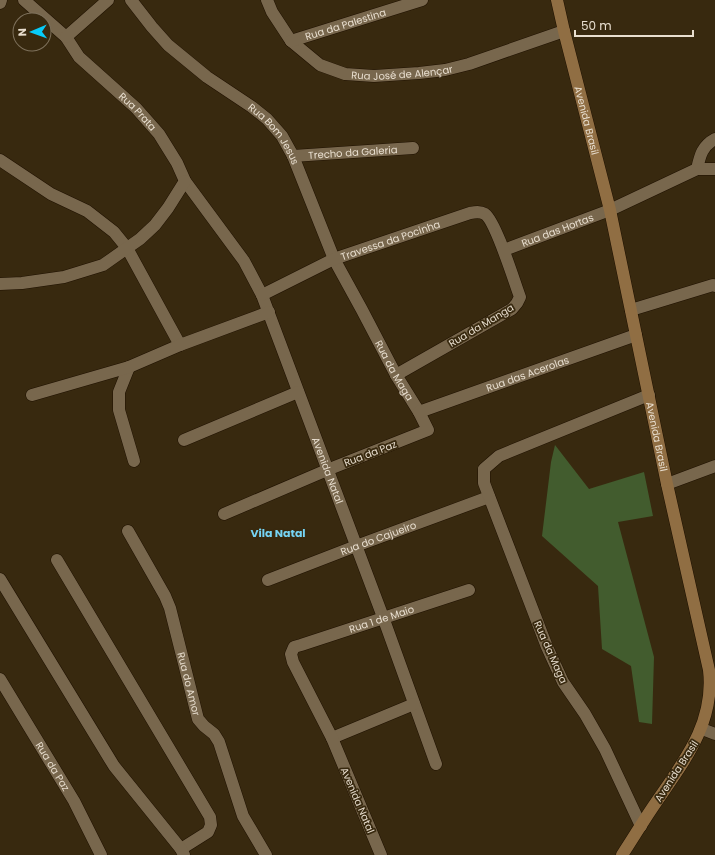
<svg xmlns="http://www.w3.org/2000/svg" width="715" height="855" font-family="Poppins,sans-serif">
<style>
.green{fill:#425c2e}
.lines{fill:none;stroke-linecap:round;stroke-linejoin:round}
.street-casing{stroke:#1f1100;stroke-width:13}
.secondary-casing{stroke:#1f1100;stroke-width:13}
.street{stroke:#78674d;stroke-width:12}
.secondary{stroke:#906e43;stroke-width:12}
.labels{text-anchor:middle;stroke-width:3.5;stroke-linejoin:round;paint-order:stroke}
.street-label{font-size:10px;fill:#e8decf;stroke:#38290f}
.neighbourhood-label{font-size:11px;font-weight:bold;fill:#75d3f3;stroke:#38290f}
</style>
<rect width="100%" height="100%" fill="#38290f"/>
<path class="green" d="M555 445 589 489 644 472 653 516 618 522 654 657 652 724 639 722 631 666 602 649 598 586 542 536 551 462Z"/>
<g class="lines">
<g class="street-casing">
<g id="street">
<path id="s1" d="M24 0 66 37 79 57 136 108 159 134 177 163 185 181 244 261 262 295 383 617 436 764"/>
<path id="s2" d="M131 0 152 27 168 45 207 77 252 107 267 119 282 136 293 156 334 259 362 310 396 375 419 412 428 430 327 470 224 514"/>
<path id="s3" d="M267 0 272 12 291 41 320 65 345 74 374 76 419 73 445 70 469 64 564 31"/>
<path d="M0 3 1 0"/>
<path d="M66 37 108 0"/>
<path id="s4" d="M291 41 422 0"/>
<path id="s5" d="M293 156 413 148"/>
<path d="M0 160 51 194 87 211 114 232 127 248 180 345"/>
<path d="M697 169C700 156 702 146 715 139"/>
<path id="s6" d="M504 250 610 210 697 169H715"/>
<path d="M0 284 22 283 64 277 103 265 140 239 155 225 168 208 185 181"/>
<path id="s7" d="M262 295 334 259 470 213C475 212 480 211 485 214 496 222 514 281 520 297L517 303 512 309 396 375"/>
<path d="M631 310 713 285 715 286"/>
<path d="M129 367 119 392V410L134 461"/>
<path d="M32 395 129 367 180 345 269 312"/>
<path id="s8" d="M419 412 636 335"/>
<path d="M184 440 298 392"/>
<path d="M667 484 715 466"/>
<path id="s9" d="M128 531 165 596 170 608 198 719 204 726 214 734 219 742 243 816 266 855"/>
<path d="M57 560 210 817 211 825 208 832 181 849"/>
<path d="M0 579 114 766 181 849 184 855"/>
<path id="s10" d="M268 580 356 546 489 497"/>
<path id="s11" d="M0 679 74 801 101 855"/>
<path d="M702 729 715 734"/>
<path d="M332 738 414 704"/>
<path d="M641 826 605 749 585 714 563 682 547 647 484 483V469L499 456 649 395"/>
<path id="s12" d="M381 855 332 738 293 662 291 654 294 647 301 645 469 590"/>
</g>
</g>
<g class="secondary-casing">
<g id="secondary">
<path id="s13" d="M557 0 564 31 610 210 667 484 709 670C715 722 685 760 657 801 645 818 634 837 622 855"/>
</g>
</g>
<use href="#street" class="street"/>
<use href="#secondary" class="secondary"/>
</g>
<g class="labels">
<g class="street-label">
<text dy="4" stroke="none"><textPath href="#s4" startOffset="57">Rua da Palestina</textPath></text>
<text dy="4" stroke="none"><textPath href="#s3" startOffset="169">Rua José de Alençar</textPath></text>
<text dy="4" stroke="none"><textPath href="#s1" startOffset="160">Rua Prata</textPath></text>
<text dy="4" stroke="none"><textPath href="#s13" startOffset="124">Avenida Brasil</textPath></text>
<text dy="4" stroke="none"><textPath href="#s2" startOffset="198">Rua Bom Jesus</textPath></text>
<text dy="4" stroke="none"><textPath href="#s5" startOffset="60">Trecho da Galeria</textPath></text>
<text dy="4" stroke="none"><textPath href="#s6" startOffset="57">Rua das Hortas</textPath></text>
<text dy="4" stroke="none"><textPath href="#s7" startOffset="140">Travessa da Pocinha</textPath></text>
<text transform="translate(481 325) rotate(-31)" y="4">Rua da Manga</text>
<text dy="4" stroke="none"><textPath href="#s2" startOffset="465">Rua da Maga</textPath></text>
<text dy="4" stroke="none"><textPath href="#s8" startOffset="115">Rua das Acerolas</textPath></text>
<text dy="4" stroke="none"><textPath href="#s13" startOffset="448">Avenida Brasil</textPath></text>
<text transform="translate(370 453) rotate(-21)" y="4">Rua da Paz</text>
<text dy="4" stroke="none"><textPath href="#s1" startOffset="570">Avenida Natal</textPath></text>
<text dy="4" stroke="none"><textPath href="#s10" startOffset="118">Rua do Cajueiro</textPath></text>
<text dy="4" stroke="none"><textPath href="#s12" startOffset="320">Rua 1 de Maio</textPath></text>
<text transform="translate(551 652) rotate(66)" y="4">Rua da Maga</text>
<text dy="4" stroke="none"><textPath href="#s9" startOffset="166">Rua do Amor</textPath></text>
<text dy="4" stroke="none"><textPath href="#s11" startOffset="102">Rua da Paz</textPath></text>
<text transform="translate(676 771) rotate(-57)" y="4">Avenida Brasil</text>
<text transform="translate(358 800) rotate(67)" y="4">Avenida Natal</text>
</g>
<g class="neighbourhood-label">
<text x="278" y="537">Vila Natal</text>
</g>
</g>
<g transform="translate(32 32) rotate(268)"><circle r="19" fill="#38290f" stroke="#7e715c"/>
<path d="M0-3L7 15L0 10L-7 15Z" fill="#07cbf9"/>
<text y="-6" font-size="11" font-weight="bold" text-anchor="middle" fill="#e8decf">N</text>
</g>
<path d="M575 30v6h118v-6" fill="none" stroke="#e8decf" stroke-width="2"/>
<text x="581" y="30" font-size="12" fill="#e8decf" stroke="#38290f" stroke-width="3" paint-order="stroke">50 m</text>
</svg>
